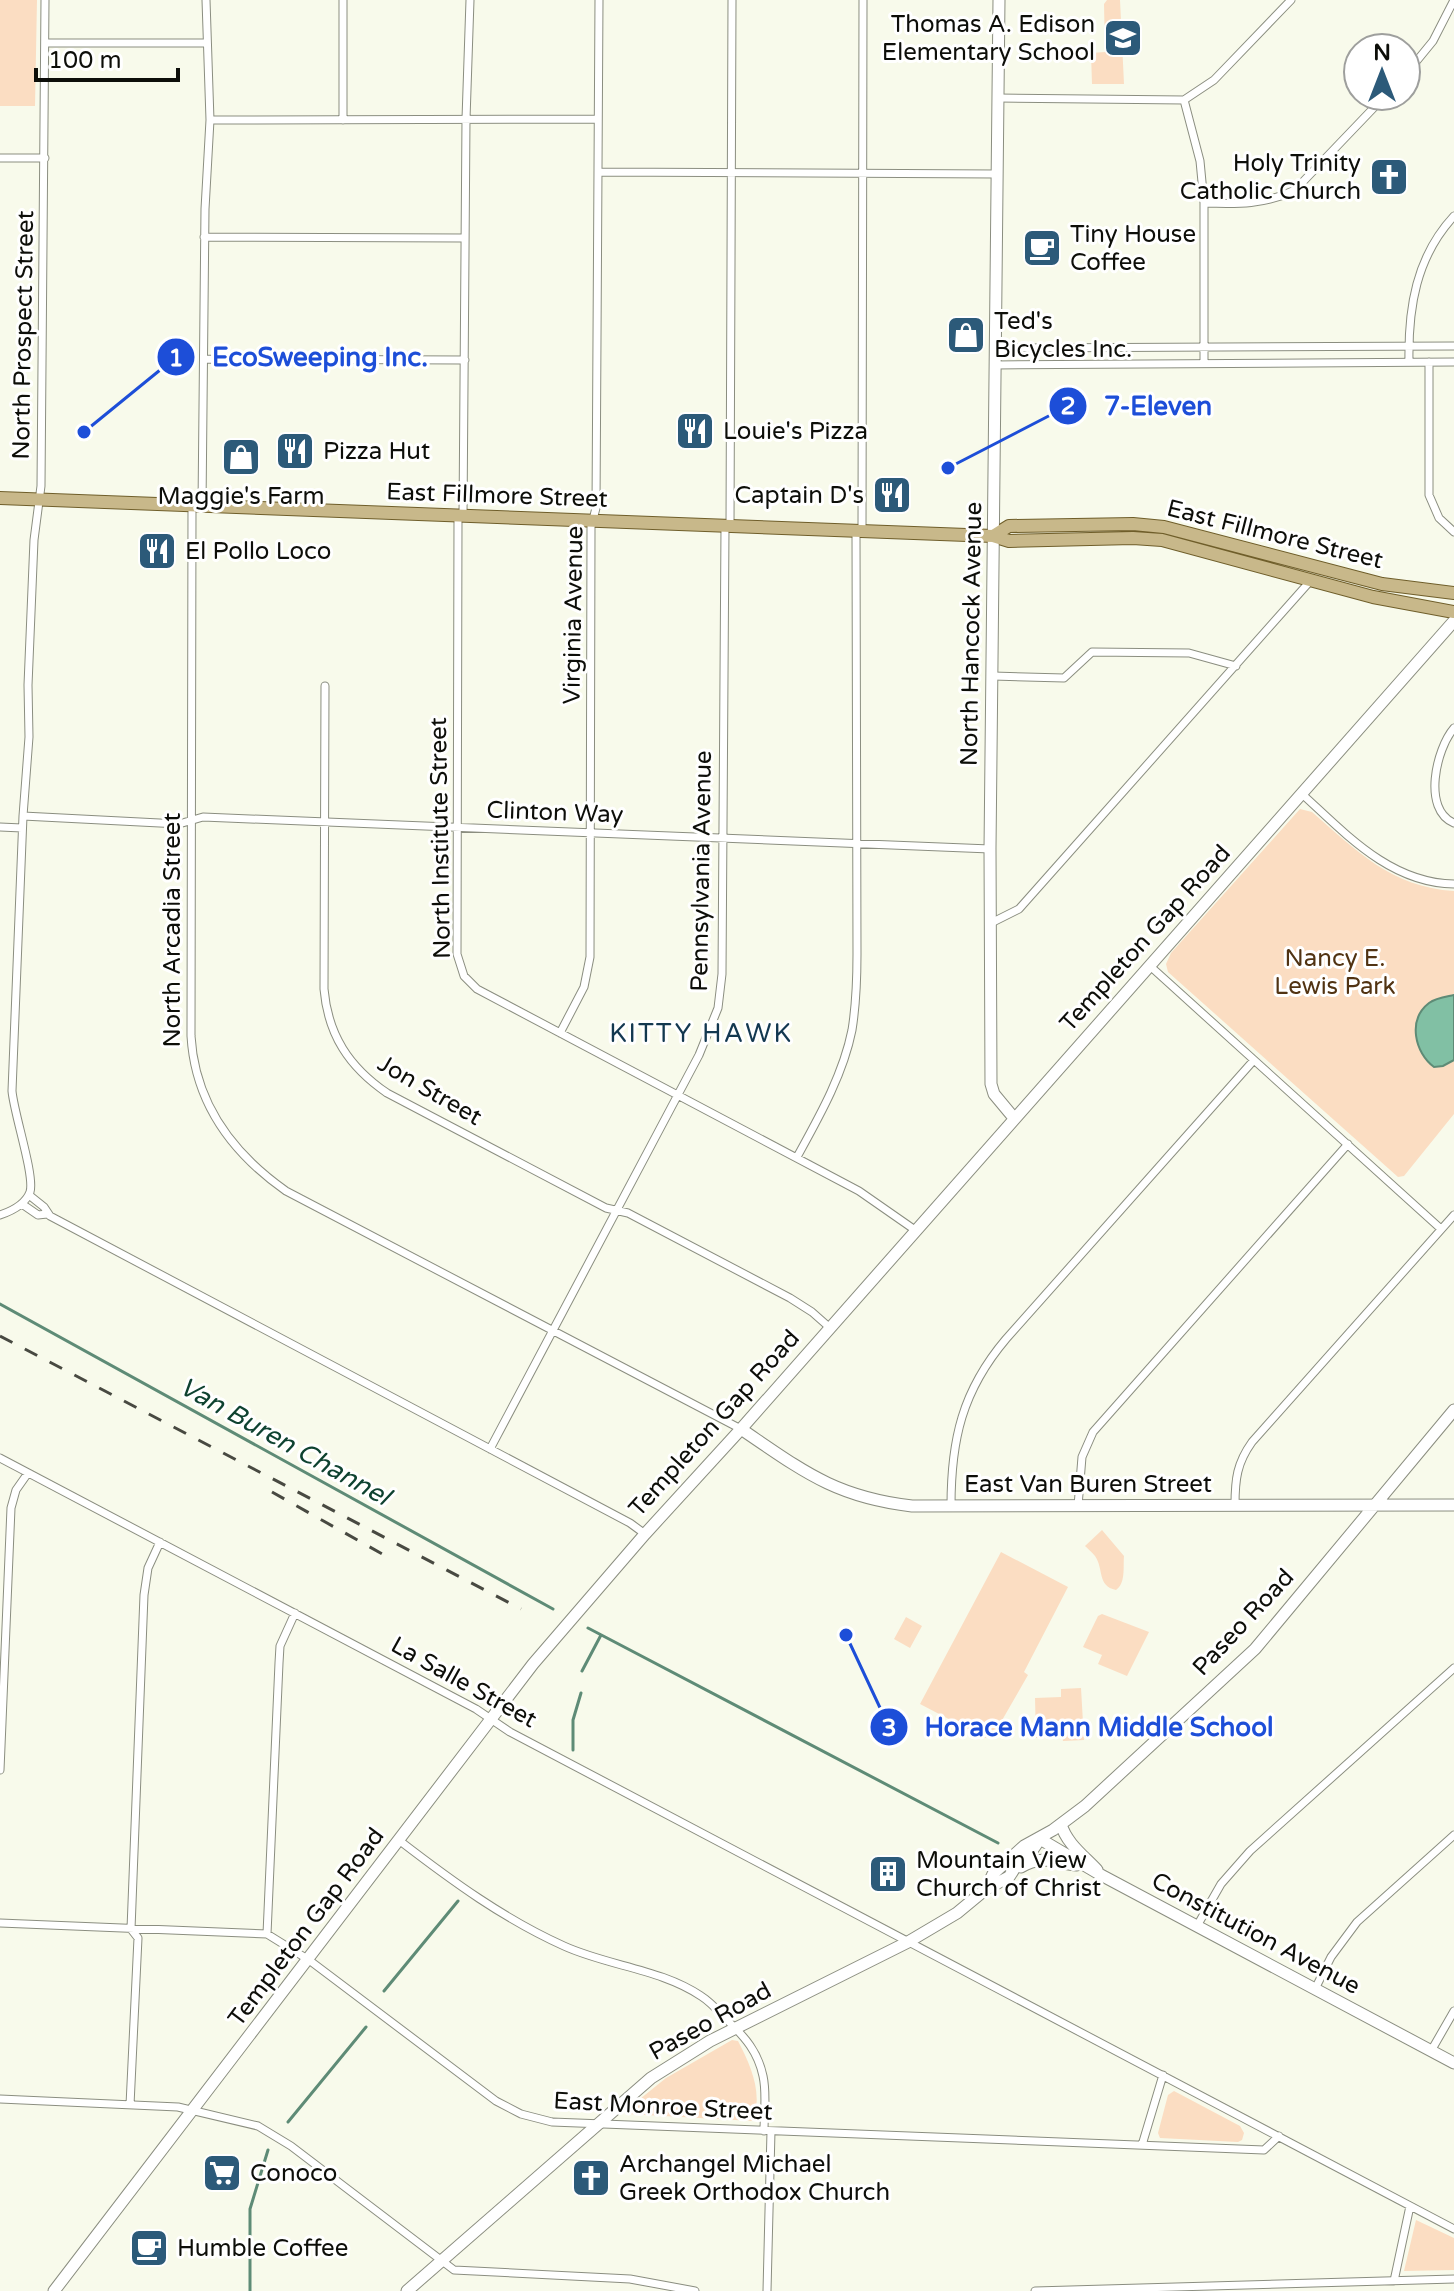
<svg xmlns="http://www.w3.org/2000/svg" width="1454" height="2291" font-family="'Varela Round',sans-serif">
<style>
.green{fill:#fbddc2}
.water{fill:#81c0a4;stroke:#5e8b76;stroke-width:2}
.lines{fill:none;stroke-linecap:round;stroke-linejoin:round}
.stream{stroke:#5e8b76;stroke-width:3}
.street-casing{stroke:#8b8e80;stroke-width:9}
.secondary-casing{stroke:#8b8e80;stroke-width:13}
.primary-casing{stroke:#6f5e2a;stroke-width:14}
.street{stroke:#fff;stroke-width:7}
.secondary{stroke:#fff;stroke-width:11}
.primary{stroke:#c8b88a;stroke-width:12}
.rail{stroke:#484941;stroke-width:3;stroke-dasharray:14 14;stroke-linecap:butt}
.labels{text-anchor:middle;stroke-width:6;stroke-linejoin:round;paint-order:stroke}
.poi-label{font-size:24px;fill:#0d0e09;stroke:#fff;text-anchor:start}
.street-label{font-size:24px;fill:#0d0e09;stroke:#fff}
.park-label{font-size:24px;fill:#513312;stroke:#fff}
.neighbourhood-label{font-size:26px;letter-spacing:2px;fill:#133850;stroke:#fff}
.water-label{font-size:26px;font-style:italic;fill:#0e4230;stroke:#fff}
.leader{fill:none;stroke:#1d4ed8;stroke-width:3}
.callout-dot{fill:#1d4ed8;stroke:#fff;stroke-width:3}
.mark-label{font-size:24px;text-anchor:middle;font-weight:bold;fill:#fff}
.callout-label{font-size:26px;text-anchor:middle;font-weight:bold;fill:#1d4ed8;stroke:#fff;stroke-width:6;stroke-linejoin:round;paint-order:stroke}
</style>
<rect width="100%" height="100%" fill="#f8faeb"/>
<path class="green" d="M0 0H37L35 106H0Z
M1107 0H1120L1124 84H1092L1091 53 1105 52 1104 4Z
M1300 809 1312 812C1357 851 1391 887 1454 891V1114L1404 1176 1398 1177 1168 972 1166 964 1171 953Z
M1102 1530 1124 1556C1123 1567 1126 1583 1116 1590 1097 1586 1104 1569 1095 1556 1092 1552 1088 1549 1085 1546Z
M1001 1552 1068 1587 1024 1672 1028 1675 993 1736 985 1738 920 1704Z
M1102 1614 1149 1632 1127 1676 1098 1664 1102 1655 1083 1647 1098 1616Z
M906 1617 922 1626 910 1648 894 1639Z
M1081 1688 1084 1740 1063 1741 1062 1737 1036 1738 1035 1698 1061 1697V1689Z
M732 2040 738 2041C751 2066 763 2093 753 2121L628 2114 630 2107 666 2078Z
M1174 2091 1240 2126 1244 2133 1242 2140 1238 2142 1160 2138 1158 2133 1168 2095Z
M1416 2220 1454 2238V2270L1404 2271Z"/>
<path class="water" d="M1454 995V1060L1443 1066 1434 1067C1415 1053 1407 1020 1429 1003 1436 998 1445 997 1454 995Z"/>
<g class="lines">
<path class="stream" d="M0 1304 553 1609
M588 1628 998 1843
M582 1671 601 1635
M573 1750V1720L581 1693
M384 1991 458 1901
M288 2122 366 2027
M250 2291V2209L268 2150"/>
<g class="street-casing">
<path id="street" d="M45 43H206
M1406 74 1433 41 1454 0
M998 98 1184 100 1214 80 1291 0
M1184 100 1200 161 1204 203V362
M210 120 598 119
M343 120V0
M0 158H45
M598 172 996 174
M1204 203C1237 204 1265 205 1295 190L1385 96
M204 237 465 238
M996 348 1454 346
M205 359 465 360
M1409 362C1408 308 1416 257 1454 216
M1429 362V495L1439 518 1454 532
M996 365 1454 362
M192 505 191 1036C195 1104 232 1153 286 1191L741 1429
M202 506 205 209 210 120 206 0
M458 516 457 954 464 976 477 989 859 1191 915 1230
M463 517 466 119 470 0
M730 527 732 0
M862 532 863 0
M993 676 1064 678 1092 652 1189 653 1236 666
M325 686 324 989C328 1035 349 1067 387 1093L606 1208 628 1213 790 1298 812 1312 829 1327
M1454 728C1436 749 1422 810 1454 823
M1302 794C1346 834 1390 883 1454 884
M23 816 179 824 203 817 990 849
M0 827 22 828
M991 923 1019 909 1312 579
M1150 966 1441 1229
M560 1033 584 987 590 957 591 527 596 508 599 0
M797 1157C819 1117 843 1075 852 1030 856 1005 857 979 857 954L856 532
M29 1195 44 1207 50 1216 630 1523 645 1534
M22 1204 38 1215 47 1214
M0 1215C12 1211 25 1205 30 1192 35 1176 14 1114 12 1091L23 816 29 737 28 685 34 540 41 486 45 0
M490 1449 699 1055 718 1008 722 974 725 527
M0 1458 476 1709 510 1732 1454 2229
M1235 1505C1235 1479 1237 1463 1252 1442L1454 1215
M951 1506C951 1440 962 1391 1006 1339L1254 1060
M1078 1506 1082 1457 1093 1432 1348 1144
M0 1770 11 1508 16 1490 28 1473
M400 1841C452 1881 504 1919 564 1946 608 1966 661 1969 701 1996 712 2003 719 2012 728 2021 745 2037 758 2052 763 2076 767 2094 764 2113 764 2131
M0 1923 267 1934 309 1960 496 2101 521 2114 552 2122 1264 2150 1279 2136
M1197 1926 1221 1884 1250 1851 1454 1668
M267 1934 279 1663 280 1646 295 1613
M1315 1989 1331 1957 1357 1922 1454 1835
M1431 2051 1454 2011
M0 2099 178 2107 258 2126 291 2146 454 2270 630 2279 695 2291
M130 2105 138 1938 131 1929 144 1595 148 1568 160 1542
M1142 2145 1163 2075
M1394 2281 1410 2206
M767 2291 771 2131
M1035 2291 1454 2279"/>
</g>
<g class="secondary-casing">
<path id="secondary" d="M999 0 990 849 991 1084 994 1094 1014 1118
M741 1429C803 1471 835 1497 912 1506L1454 1505
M1061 1824C1066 1843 1084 1856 1097 1870
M1040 1839 1101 1875 1454 2063
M1021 1867C1041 1854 1056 1863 1077 1865
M986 1889 993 1874 1024 1846 1053 1830 1085 1806 1255 1649 1454 1410
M54 2291 533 1664 645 1534 741 1429 1454 621
M407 2291 651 2078 710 2041 908 1942 957 1913 986 1889 1009 1877 1018 1863 1031 1852 1040 1839"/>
</g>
<g class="primary-casing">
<path id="primary" d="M0 498 993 536 1009 541 1133 538 1162 540 1373 597 1454 612
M993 536 1009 526 1133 524 1164 527 1382 584 1454 593"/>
</g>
<use href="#street" class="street"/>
<use href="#secondary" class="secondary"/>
<use href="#primary" class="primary"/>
<path class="rail" d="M0 1336 521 1609
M272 1492 384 1555"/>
</g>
<defs>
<g id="school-square" transform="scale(2)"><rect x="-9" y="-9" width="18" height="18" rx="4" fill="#2c5a79" stroke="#fff"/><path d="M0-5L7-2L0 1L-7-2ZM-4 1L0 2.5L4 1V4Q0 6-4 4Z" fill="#fff"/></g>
<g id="church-square" transform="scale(2)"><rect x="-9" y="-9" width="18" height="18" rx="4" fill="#2c5a79" stroke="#fff"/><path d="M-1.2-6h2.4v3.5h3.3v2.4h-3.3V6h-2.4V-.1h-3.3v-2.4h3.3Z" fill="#fff"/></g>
<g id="cafe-square" transform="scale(2)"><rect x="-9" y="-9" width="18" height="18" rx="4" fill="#2c5a79" stroke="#fff"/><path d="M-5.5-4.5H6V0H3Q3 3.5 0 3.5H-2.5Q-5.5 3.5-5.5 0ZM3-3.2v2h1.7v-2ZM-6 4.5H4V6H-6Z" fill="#fff"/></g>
<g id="shop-square" transform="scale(2)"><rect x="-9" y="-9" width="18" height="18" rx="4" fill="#2c5a79" stroke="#fff"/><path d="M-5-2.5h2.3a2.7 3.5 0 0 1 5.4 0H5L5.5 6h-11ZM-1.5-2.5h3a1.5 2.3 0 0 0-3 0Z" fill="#fff"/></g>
<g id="restaurant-square" transform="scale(2)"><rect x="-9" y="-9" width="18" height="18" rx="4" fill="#2c5a79" stroke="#fff"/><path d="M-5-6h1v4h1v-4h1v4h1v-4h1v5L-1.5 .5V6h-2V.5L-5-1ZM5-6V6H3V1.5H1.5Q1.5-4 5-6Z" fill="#fff"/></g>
<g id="building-square" transform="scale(2)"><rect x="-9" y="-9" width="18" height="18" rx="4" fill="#2c5a79" stroke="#fff"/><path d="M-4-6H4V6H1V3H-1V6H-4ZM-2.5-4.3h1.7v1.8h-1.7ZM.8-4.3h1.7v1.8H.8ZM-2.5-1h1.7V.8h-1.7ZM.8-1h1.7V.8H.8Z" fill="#fff"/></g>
<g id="supermarket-square" transform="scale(2)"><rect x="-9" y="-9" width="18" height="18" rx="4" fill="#2c5a79" stroke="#fff"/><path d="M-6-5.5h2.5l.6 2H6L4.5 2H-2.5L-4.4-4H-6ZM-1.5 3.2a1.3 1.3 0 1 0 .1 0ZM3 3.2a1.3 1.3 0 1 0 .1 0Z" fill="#fff"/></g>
</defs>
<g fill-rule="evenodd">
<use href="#school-square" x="1123" y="38"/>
<use href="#church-square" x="1389" y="177"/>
<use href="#cafe-square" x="1042" y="248"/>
<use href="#shop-square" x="966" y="335"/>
<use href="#restaurant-square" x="695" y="431"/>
<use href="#restaurant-square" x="295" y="451"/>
<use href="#shop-square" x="241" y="457"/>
<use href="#restaurant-square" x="892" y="495"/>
<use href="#restaurant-square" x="157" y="551"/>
<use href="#building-square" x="888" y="1874"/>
<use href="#supermarket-square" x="222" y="2173"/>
<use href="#church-square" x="591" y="2178"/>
<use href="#cafe-square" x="149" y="2248"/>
</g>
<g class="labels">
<g class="poi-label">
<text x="1095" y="32" text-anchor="end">Thomas A. Edison<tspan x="1095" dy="28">Elementary School</tspan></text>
<text x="1361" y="171" text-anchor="end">Holy Trinity<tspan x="1361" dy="28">Catholic Church</tspan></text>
<text x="1070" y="242">Tiny House<tspan x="1070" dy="28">Coffee</tspan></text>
<text x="994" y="329">Ted's<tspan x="994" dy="28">Bicycles Inc.</tspan></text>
<text x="723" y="439">Louie's Pizza</text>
<text x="323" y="459">Pizza Hut</text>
<text x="864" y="503" text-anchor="end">Captain D's</text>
<text x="241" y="504" text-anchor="middle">Maggie's Farm</text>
<text x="185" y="559">El Pollo Loco</text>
<text x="916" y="1868">Mountain View<tspan x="916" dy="28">Church of Christ</tspan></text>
<text x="619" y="2172">Archangel Michael<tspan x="619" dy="28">Greek Orthodox Church</tspan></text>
<text x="250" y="2181">Conoco</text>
<text x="177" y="2256">Humble Coffee</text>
</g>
<g class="street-label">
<text transform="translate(23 335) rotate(-89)" y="8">North Prospect Street</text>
<text transform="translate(497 495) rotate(2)" y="8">East Fillmore Street</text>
<text transform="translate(1275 534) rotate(14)" y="8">East Fillmore Street</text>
<text transform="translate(573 615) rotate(-89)" y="8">Virginia Avenue</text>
<text transform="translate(971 634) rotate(-89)" y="8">North Hancock Avenue</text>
<text transform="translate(555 812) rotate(2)" y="8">Clinton Way</text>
<text transform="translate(440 838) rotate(-91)" y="8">North Institute Street</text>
<text transform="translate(701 871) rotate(-89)" y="8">Pennsylvania Avenue</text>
<text transform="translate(172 930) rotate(-90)" y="8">North Arcadia Street</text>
<text transform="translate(1145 938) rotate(-48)" y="8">Templeton Gap Road</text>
<text transform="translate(430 1090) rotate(30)" y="8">Jon Street</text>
<text transform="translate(714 1423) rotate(-48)" y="8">Templeton Gap Road</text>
<text x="1088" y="1492">East Van Buren Street</text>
<text transform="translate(1243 1622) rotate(-47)" y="8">Paseo Road</text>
<text transform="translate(464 1682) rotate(29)" y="8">La Salle Street</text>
<text transform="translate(306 1927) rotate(-53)" y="8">Templeton Gap Road</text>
<text transform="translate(1256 1933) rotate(28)" y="8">Constitution Avenue</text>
<text transform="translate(710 2021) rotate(-29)" y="8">Paseo Road</text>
<text transform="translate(663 2106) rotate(3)" y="8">East Monroe Street</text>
</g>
<g class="park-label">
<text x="1335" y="966">Nancy E.<tspan x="1335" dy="28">Lewis Park</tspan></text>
</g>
<g class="neighbourhood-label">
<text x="701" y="1042">KITTY HAWK</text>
</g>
<g class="water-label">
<text transform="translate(285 1441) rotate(29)" y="9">Van Buren Channel</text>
</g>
</g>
<path class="leader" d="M84 432L176 357M948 468L1068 406M846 1635L889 1727"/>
<g class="callout-dot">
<circle cx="84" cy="432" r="8"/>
<circle cx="948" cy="468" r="8"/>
<circle cx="846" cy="1635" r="8"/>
<circle cx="176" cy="357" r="20"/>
<circle cx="1068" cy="406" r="20"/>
<circle cx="889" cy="1727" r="20"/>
</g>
<g class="mark-label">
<text x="176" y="366">1</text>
<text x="1068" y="414">2</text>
<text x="889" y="1736">3</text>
</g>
<g class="callout-label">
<text x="320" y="366">EcoSweeping Inc.</text>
<text x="1158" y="415">7-Eleven</text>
<text x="1099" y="1736">Horace Mann Middle School</text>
</g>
<g transform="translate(1382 72)"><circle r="38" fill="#ffffff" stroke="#9e9f9d" stroke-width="2"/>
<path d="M0-6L14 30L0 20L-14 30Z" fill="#2c5a79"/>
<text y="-12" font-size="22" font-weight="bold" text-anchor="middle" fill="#0d0e09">N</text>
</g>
<path d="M36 68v12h142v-12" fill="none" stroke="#0d0e09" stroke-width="4"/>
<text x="48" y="68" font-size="24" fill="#0d0e09" stroke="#ffffff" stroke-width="6" paint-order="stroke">100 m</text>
</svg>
